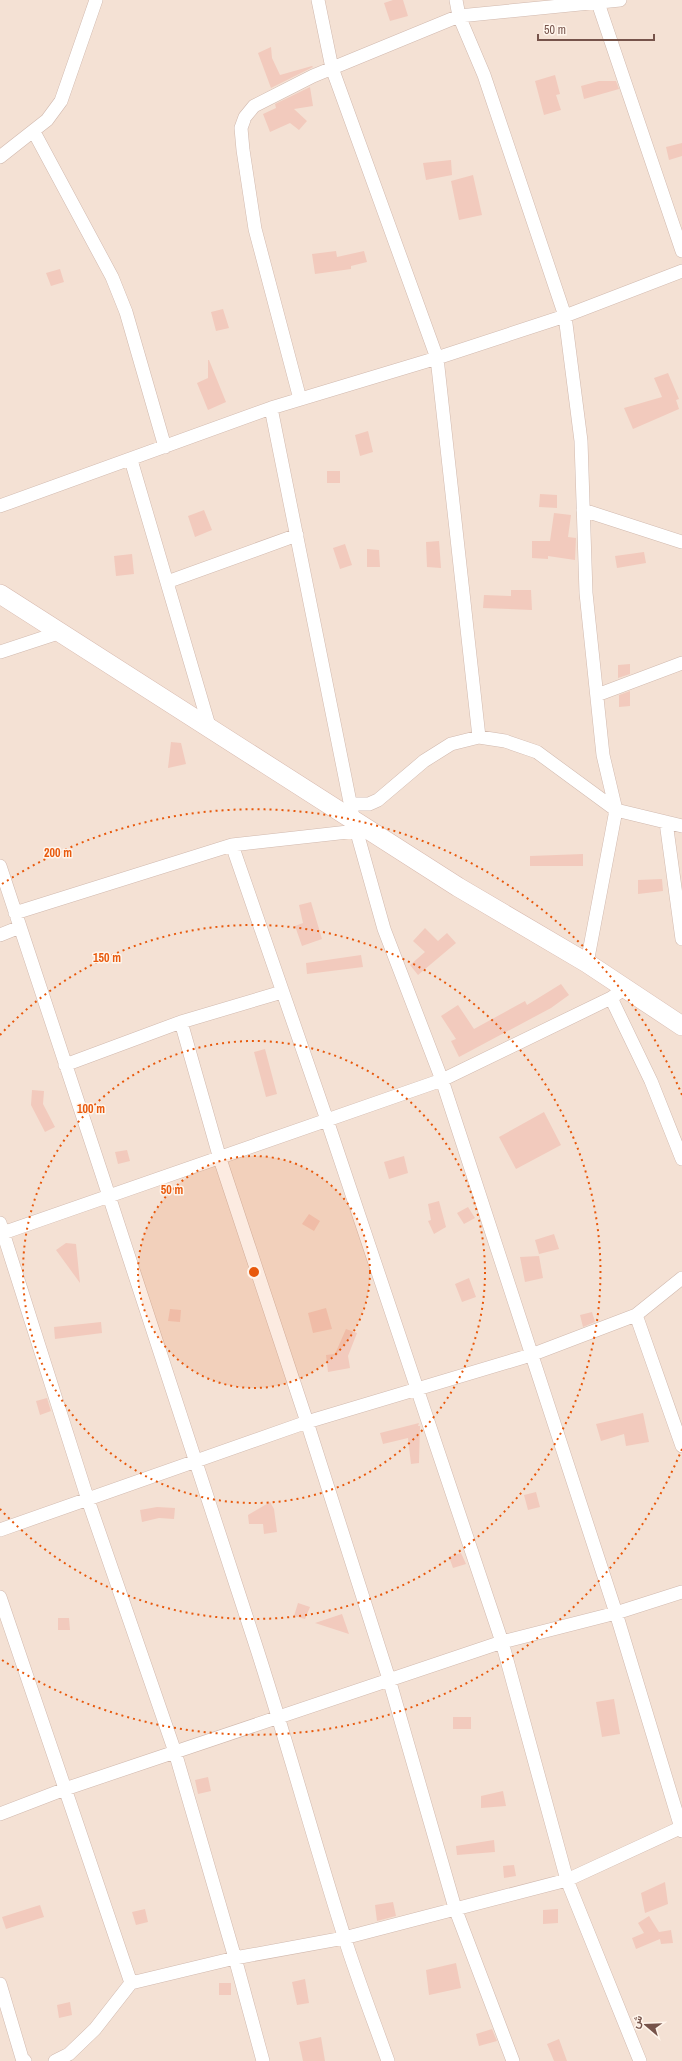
<svg xmlns="http://www.w3.org/2000/svg" width="682" height="2061" font-family="'Archivo Narrow',Vazirmatn,sans-serif">
<style>
.residential{fill:#f4e1d4}
.building{fill:#f2cabd}
.lines{fill:none;stroke-linecap:round;stroke-linejoin:round}
.minor-casing{stroke:#d1b9ae;stroke-width:14}
.secondary-casing{stroke:#d7b9ae;stroke-width:20}
.minor{stroke:#fff;stroke-width:13}
.secondary{stroke:#fff;stroke-width:19}
.ring{fill:none;stroke:#e8590c;stroke-width:2;stroke-dasharray:2 4}
.centre{fill:#e8590c;stroke:#fff5ec;stroke-width:2}
.ring-label{font-size:12px;text-anchor:middle;font-weight:bold;fill:#e8590c;stroke:#fff5ec;stroke-width:3;stroke-linejoin:round;paint-order:stroke}
</style>
<rect width="100%" height="100%" fill="#fdf0e6"/>
<path class="residential" d="M0 0H682V2061H0Z"/>
<path class="building" d="M393 0H403L408 16 390 21 384 3Z
M271 47 272 58 280 75 312 66 313 67 271 88 258 53Z
M555 75 560 94 556 95 561 110 544 115 535 81Z
M599 81H616L619 89 584 99 581 86Z
M310 87 313 106 294 109 307 121 299 130 290 123 270 132 263 114 276 108 275 104Z
M682 143V156L669 160 666 147Z
M451 160 452 175 426 180 423 163Z
M473 175 482 215 459 220 451 181Z
M336 251 337 257 364 251 367 262 351 266V269L315 274 312 254Z
M60 269 64 282 51 286 46 273Z
M223 309 229 328 216 331 211 312Z
M208 360H209L226 402 208 410 197 383 208 378Z
M668 373 679 399 676 400 679 409 633 429 624 408 662 397 654 378Z
M368 431 373 452 360 456 355 435Z
M327 471H340V483H327Z
M540 494 557 495V508L539 507Z
M204 510 212 530 195 537 188 516Z
M554 513 571 515 568 537 576 538 575 560 548 556V559L532 558V541H550Z
M439 541 441 568 427 567 426 542Z
M345 544 352 565 340 569 333 548Z
M367 549 379 550 380 567H367Z
M644 552 646 563 617 568 615 556Z
M132 554 134 574 116 576 114 556Z
M511 590H531L532 610 483 608 484 595 511 596Z
M630 664V674L618 678V665Z
M630 691V706L619 707V695Z
M171 742 181 743 186 764 168 768Z
M583 854V866H530V856Z
M662 879 663 891 638 894V880Z
M311 902 322 939 302 946 295 926 303 923 299 905Z
M425 928 438 941 447 933 456 943 418 975 410 965 425 952 413 941Z
M361 955 363 967 307 974 306 963Z
M561 984 569 995 551 1008 459 1057 451 1041 456 1039 441 1016 458 1005 474 1029 525 1001 527 1005Z
M265 1049 277 1094 266 1097 254 1052Z
M32 1090 44 1091 43 1104 55 1127 45 1132 31 1105Z
M544 1112 561 1145 516 1169 499 1137Z
M127 1150 130 1161 118 1164 115 1152Z
M404 1156 408 1173 389 1179 384 1162Z
M439 1201 446 1227 434 1234 428 1221 431 1220 428 1204Z
M468 1207 475 1218 464 1224 457 1213Z
M309 1214 320 1221 314 1231 302 1224Z
M554 1234 559 1249 539 1254 535 1240Z
M66 1243 76 1244 80 1283 56 1250Z
M539 1256 543 1278 525 1282 520 1257Z
M469 1278 476 1297 462 1302 455 1284Z
M326 1308 332 1329 313 1333 308 1313Z
M170 1309 181 1310 180 1322 168 1321Z
M592 1312 595 1322 583 1327 580 1315Z
M101 1322 102 1333 55 1339 54 1327Z
M346 1329 357 1333 348 1356 350 1368 328 1372 326 1355 335 1354Z
M47 1398 51 1411 40 1415 36 1401Z
M643 1413 649 1442 626 1446 624 1434 601 1441 596 1424Z
M419 1423 418 1426H420L419 1463 411 1464 408 1438 383 1444 380 1433Z
M536 1492 540 1507 528 1510 524 1495Z
M270 1502 274 1509 277 1532 264 1534 263 1524H249L248 1515Z
M157 1507 175 1508 174 1519 159 1518 142 1522 140 1510Z
M461 1553 466 1564 453 1568 449 1557Z
M298 1603 310 1607 305 1619 294 1616Z
M342 1614 349 1634 315 1623Z
M58 1618H69L70 1630H58Z
M614 1699 620 1734 602 1737 596 1702Z
M453 1717H471V1729H453Z
M208 1777 211 1791 198 1794 195 1780Z
M503 1791 506 1806 481 1808V1796Z
M494 1840 495 1852 457 1855 456 1846Z
M514 1865 516 1876 504 1878 503 1866Z
M665 1882 668 1904 645 1913 641 1893Z
M393 1902 396 1916 377 1921 375 1905Z
M40 1905 44 1917 6 1929 2 1917Z
M145 1909 148 1922 136 1925 132 1912Z
M558 1909V1923L543 1924V1910Z
M649 1916 659 1932 671 1930 673 1943 661 1944 660 1939 636 1949 632 1938 644 1933 638 1923Z
M456 1963 461 1988 429 1995 426 1970Z
M305 1979 309 2003 297 2005 292 1982Z
M219 1983H231V1995H219Z
M70 2002 72 2015 59 2018 57 2005Z
M492 2029 497 2041 479 2046 476 2034Z
M321 2037 325 2061H303L299 2042Z
M559 2039 567 2061H554L547 2044Z"/>
<g class="lines">
<g class="minor-casing">
<path id="minor" d="M318 0 332 68 437 358 479 737
M456 0 459 16 484 75 565 316 581 441 586 593 603 755 616 810 587 963
M597 0 682 251
M34 132 112 277 126 312 165 447
M0 157 47 120 61 101 96 0
M300 399 255 229 243 150 241 128 245 117 254 106 313 76 459 16 620 0
M271 408 354 822 384 929 442 1080 616 1613 682 1831
M131 460 210 729
M0 506 271 408 437 358 565 316 682 271
M583 510 682 542
M167 582 297 535
M0 652 58 633
M597 695 682 663
M351 804H369L378 800 424 761 451 744 479 737 505 741 537 752 616 810 682 826
M666 822 682 939
M232 845 327 1120 502 1642 567 1880 640 2061
M0 866C85 1124 171 1381 254 1640 286 1738 313 1838 344 1936 357 1978 373 2019 388 2061
M15 913 232 845 357 831
M0 935 20 927
M611 998 651 1081 682 1159
M181 1022 220 1159 307 1422 389 1679 455 1908 513 2061
M65 1065 181 1022 282 992
M0 1223 88 1500 175 1752 235 1958 263 2061
M0 1234 442 1080 611 998 624 989
M636 1315 682 1446
M0 1530 307 1422 531 1355 636 1315 682 1278
M0 1597 131 1983
M0 1814 65 1789 502 1642 616 1613 682 1592
M0 1984 22 2058 25 2061
M55 2061 69 2054 95 2029 131 1983 235 1958 344 1938 567 1880 682 1827"/>
</g>
<g class="secondary-casing">
<path id="secondary" d="M0 594 458 887 587 963 682 1026"/>
</g>
<use href="#minor" class="minor"/>
<use href="#secondary" class="secondary"/>
</g>
<circle cx="254" cy="1272" r="116" fill="#e8590c" fill-opacity=".12"/>
<g class="ring">
<circle cx="254" cy="1272" r="116"/>
<circle cx="254" cy="1272" r="231"/>
<path d="M0 1035A347 347 0 1 1 0 1509"/>
<path d="M682 1449A463 463 0 0 1 2 1660M2 884A463 463 0 0 1 682 1095"/>
</g>
<circle cx="254" cy="1272" r="6" class="centre"/>
<g class="ring-label">
<text x="58" y="857">200 m</text>
<text x="107" y="962">150 m</text>
<text x="91" y="1113">100 m</text>
<text x="172" y="1194">50 m</text>
</g>
<g transform="translate(646 2025) rotate(289)" stroke="#fff5ec" stroke-width="3" paint-order="stroke">
<path d="M0-3L7 15L0 10L-7 15Z" fill="#76534a"/>
<text y="-6" font-size="11" font-weight="bold" text-anchor="middle" fill="#76534a">ش</text>
</g>
<path d="M538 34v6h116v-6" fill="none" stroke="#76534a" stroke-width="2"/>
<text x="544" y="34" font-size="12" fill="#76534a" stroke="#fff5ec" stroke-width="3" paint-order="stroke">50 m</text>
</svg>
